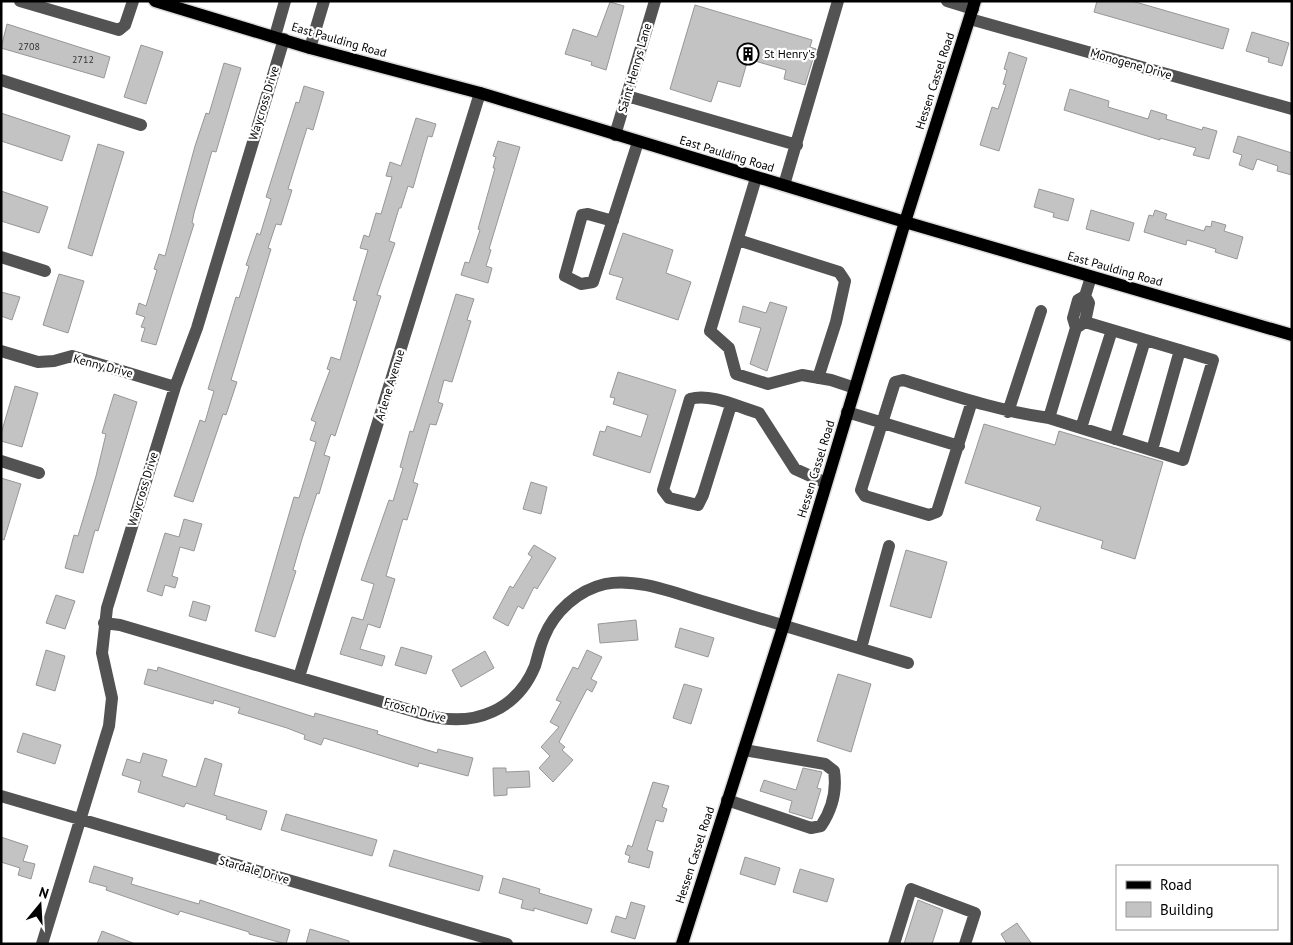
<svg xmlns="http://www.w3.org/2000/svg" width="1293" height="945" font-family="'PT Sans',sans-serif">
<style>
.building{fill:#c3c3c3;stroke:#979797}
.lines{fill:none;stroke-linecap:round;stroke-linejoin:round}
.major-casing{stroke:#dbdbdb;stroke-width:15}
.minor{stroke:#535353;stroke-width:12}
.major{stroke:#000;stroke-width:12}
.labels{text-anchor:middle;stroke-width:4.5;stroke-linejoin:round;paint-order:stroke}
.number-label{font-size:10px;fill:#313131}
.street-label{font-size:12px;fill:#000;stroke:#fff}
.poi-label{font-size:12px;fill:#000;stroke:#fff;text-anchor:start}
</style>
<rect width="100%" height="100%" fill="#fff"/>
<path class="building" d="M1097 1H1132L1229 29 1223 49 1094 12Z
M610 2 624 6 606 70 591 65 592 62 565 54 573 29 597 37Z
M695 5 812 40 810 47 816 49 805 85 784 79 786 70 748 59 740 87 718 81 711 102 670 89Z
M7 24 110 57 104 78 1 48Z
M1252 32 1289 43 1282 66 1268 62 1269 58 1246 51Z
M141 45 163 52 146 104 124 97Z
M1009 52 1027 58 999 151 980 145 992 107 998 109 1006 85 1003 84 1007 70 1004 69Z
M224 63 241 68 216 152 212 151 194 213 192 223 194 224 156 345 141 341 145 328 141 327 145 317 136 314 139 303 146 306 157 270 154 269 159 254 165 256 195 146 206 113 209 114Z
M304 86 324 92 313 130 307 128 288 189 292 190 281 225 276 224 268 248 271 249 231 380 237 382 226 415 223 414 193 502 174 496 200 420 205 422 214 391 208 389 236 297 239 298 249 266 246 265 257 233 260 235 271 199 266 197 296 102 299 103Z
M1070 89 1109 101 1108 107 1148 119 1151 110 1167 115 1166 119 1202 130 1203 127 1217 131 1209 159 1193 155 1196 148 1160 138V140L1064 110Z
M1 113 70 136 62 161 1 141Z
M416 118 436 124 432 137 428 136 413 188 408 186 401 208H399L389 241 395 243 377 295 381 296 335 436 331 434 324 455 330 457 319 494 317 493 302 539 293 570 296 571 275 637 255 631 294 497 299 498 316 442 310 440 316 422 311 420 330 370 327 369 331 357 340 360 357 301 353 300 368 250 360 248 364 235 369 237 376 213 381 214 392 177 386 176 390 162 401 166Z
M1238 136 1292 153V175L1277 171 1278 166 1257 159 1253 170 1239 165 1242 155 1233 152Z
M498 141 520 147 489 249 491 250 486 266 492 268 488 283 461 275 465 262 469 263 480 230 478 229 495 168H493L496 157 493 156Z
M98 144 124 152 92 256 68 248Z
M1039 189 1074 199 1068 221 1053 217 1054 213 1034 207Z
M1 191 48 207 39 233 1 221Z
M1091 210 1134 223 1129 241 1086 229Z
M1155 210 1167 214 1165 219 1204 231 1206 226 1211 227 1212 221 1226 225 1224 231 1243 237 1237 259 1215 252 1216 249 1187 240 1186 245 1144 232 1149 215 1153 216Z
M623 233 673 250 666 273 691 282 678 320 616 299 623 278 609 274Z
M59 274 84 281 68 333 43 325Z
M1 292 20 297 12 320 1 316Z
M456 294 474 299 467 320 471 321 452 382 444 380 438 402 443 404 436 425 430 424 413 482 418 484 407 520 403 519 386 576 395 579 380 628 368 624 360 649 385 656 382 666 340 654 352 617 363 620 374 584 361 580 389 500 393 501 403 468 400 467 410 431 413 432Z
M770 302 787 307 767 371 750 364 761 328 739 322 743 306 766 313Z
M618 372 676 390 650 473 593 455 600 431 605 432 607 426 641 437 648 415 613 404 615 398 610 397Z
M15 386 38 393 22 447 1 441V434Z
M114 394 137 402 98 531 95 530 83 573 65 568 74 535 78 536 96 476 106 434 102 433Z
M984 424 1055 445 1059 431 1163 462 1135 559 1101 548 1103 541 1036 520 1041 507 965 483Z
M1 478 21 484 4 540 1 539Z
M531 482 547 487 541 514 523 509Z
M184 519 202 524 194 551 180 547 172 576 178 578 175 588 165 585 162 596 147 591 165 533 179 537Z
M534 545 556 558 537 589 534 587 523 609 518 606 508 626 493 618 510 586 513 588 532 557 528 554Z
M906 550 947 562 931 618 890 606Z
M56 595 75 601 65 629 46 623Z
M193 601 210 606 206 621 189 616Z
M636 620 638 640 600 643 598 624Z
M680 628 714 638 708 657 675 647Z
M401 647 432 656 426 674 395 665Z
M46 650 65 656 55 691 36 685Z
M587 650 602 657 591 679 597 682 592 692 587 689 559 742 565 747 562 750 573 760 553 782 539 768 550 756 541 747 559 727 550 722 561 702 556 700 573 667 578 669Z
M485 651 494 668 461 687 452 670Z
M158 667 314 717 315 713 378 731 377 734 437 753 438 749 473 758 468 776 419 763 418 767 324 738 321 745 304 739 305 735 287 728 238 713 240 708 214 700 213 704 144 684 148 669 157 671Z
M838 674 871 684 851 752 817 741Z
M684 684 702 689 691 724 673 718Z
M23 733 61 745 55 764 17 752Z
M143 753 167 760 162 776 196 787 205 758 222 764 214 795 267 811 261 830 226 819 227 816 186 803 184 807 138 792 141 781 122 775 127 759 140 763Z
M493 768H506V772L529 771 530 787 507 788V795L494 796Z
M803 768 822 772 817 788 821 789 812 819 789 812 792 801 760 791 764 780 796 790Z
M653 782 669 786 662 807 667 809 663 822 656 820 647 850 653 852 649 868 628 862 630 856 625 854 628 845 632 847Z
M286 814 377 840 372 856 281 830Z
M1 837 28 846 23 861 35 864 31 879 18 875 20 868 1 862Z
M394 850 483 876 479 891 389 866Z
M745 857 780 868 775 885 740 874Z
M94 866 133 878 131 884 199 904 200 900 290 930 286 944 249 934V932L180 911 178 915 106 890 107 887 89 882Z
M800 869 834 879 827 902 793 892Z
M503 878 540 889 539 893 592 909 587 924 534 908V911L521 908 523 900 499 893Z
M918 900 943 910 932 944H904Z
M631 902 645 906 635 939 611 932 616 916 626 919Z
M1017 923 1032 944H1007L1001 934Z
M310 929 349 941V944H306Z
M102 931 133 943V944H97Z"/>
<g class="lines">
<g class="major-casing">
<path id="major" d="M155 1 310 48 480 93 905 222 1292 335
M682 944 784 624 905 222 975 1"/>
</g>
<path class="minor" d="M20 1 119 30 125 25 133 1
M947 1 973 9
M970 19 1292 109
M275 36 285 1
M310 48 324 1
M1 80 141 125
M627 96 797 145
M615 135 655 1
M756 178 710 331 729 348 736 374 768 384 802 375 831 380 855 388
M784 185 838 1
M613 221 588 214 582 215 565 276 581 284 593 282 638 142
M738 240 839 272 845 281 836 322 818 378
M1 257 45 271
M1076 328 1073 318 1078 300 1085 296 1091 277
M1 351 38 362 54 361 72 356 175 387
M972 401 937 512 929 515 865 496 861 490 895 382 903 380C952 395 998 411 1049 418L1076 328 1085 322 1089 303 1085 296
M731 405 703 495 698 505 669 498 663 490 690 399C711 393 738 407 759 413L795 469 826 483
M847 412 959 446
M1008 412 1041 311
M1049 418 1183 460 1213 360 1085 322
M1081 428 1112 330
M1115 439 1145 340
M1152 450 1180 350
M1 461 39 473
M104 623 120 625 430 716C475 727 517 710 535 666 538 656 540 646 544 637 554 612 578 590 605 584 639 577 679 595 712 604 777 623 842 643 908 663
M861 648 889 546
M299 677 480 93
M1 796 507 944
M727 800 811 828 821 826C833 808 837 791 834 771L825 764 744 750
M42 944 109 726 112 698 102 653 107 608 175 387 197 328 284 39
M894 944 911 889 975 913 965 944"/>
<use href="#major" class="major"/>
</g>
<defs>
<g id="building-ring" transform="scale(1.125)"><circle r="9.5" fill="#fff" stroke="#000" stroke-width="1.5"/><path d="M-4-6H4V6H1V3H-1V6H-4ZM-2.5-4.3h1.7v1.8h-1.7ZM.8-4.3h1.7v1.8H.8ZM-2.5-1h1.7V.8h-1.7ZM.8-1h1.7V.8H.8Z" fill="#000"/></g>
</defs>
<g fill-rule="evenodd">
<use href="#building-ring" x="748" y="54"/>
</g>
<g class="labels">
<g class="number-label">
<text x="29" y="50">2708</text>
<text x="83" y="63">2712</text>
</g>
<g class="street-label">
<text transform="translate(339 40) rotate(16)" y="4">East Paulding Road</text>
<text transform="translate(1131 64) rotate(16)" y="4">Monogene Drive</text>
<text transform="translate(635 68) rotate(-74)" y="4">Saint Henrys Lane</text>
<text transform="translate(935 81) rotate(-72)" y="4">Hessen Cassel Road</text>
<text transform="translate(264 103) rotate(-73)" y="4">Waycross Drive</text>
<text transform="translate(727 154) rotate(17)" y="4">East Paulding Road</text>
<text transform="translate(1115 269) rotate(16)" y="4">East Paulding Road</text>
<text transform="translate(103 366) rotate(15)" y="4">Kenny Drive</text>
<text transform="translate(390 385) rotate(-73)" y="4">Arlene Avenue</text>
<text transform="translate(816 469) rotate(-73)" y="4">Hessen Cassel Road</text>
<text transform="translate(143 489) rotate(-73)" y="4">Waycross Drive</text>
<text transform="translate(415 710) rotate(15)" y="4">Frosch Drive</text>
<text transform="translate(695 855) rotate(-72)" y="4">Hessen Cassel Road</text>
<text transform="translate(254 870) rotate(16)" y="4">Stardale Drive</text>
</g>
<g class="poi-label">
<text x="764" y="58">St Henry's</text>
</g>
</g>
<rect width="1293" height="945" fill="none" stroke="#000000" stroke-width="5"/>
<rect x="1116" y="865" width="162" height="65" fill="#ffffff" stroke="#999999"/>
<rect x="1126" y="881" width="25" height="8" fill="#000000" stroke="#999999"/>
<text x="1160" y="890" font-size="15" fill="#000000">Road</text>
<rect x="1126" y="902" width="25" height="15" fill="#c3c3c3" stroke="#999999"/>
<text x="1160" y="915" font-size="15" fill="#000000">Building</text>
<g transform="translate(40 905) rotate(18)" stroke="#ffffff" stroke-width="4" paint-order="stroke">
<path d="M0-4L9 19L0 12L-9 19Z" fill="#000000"/>
<text y="-8" font-size="14" font-weight="bold" text-anchor="middle" fill="#000000">N</text>
</g>
</svg>
